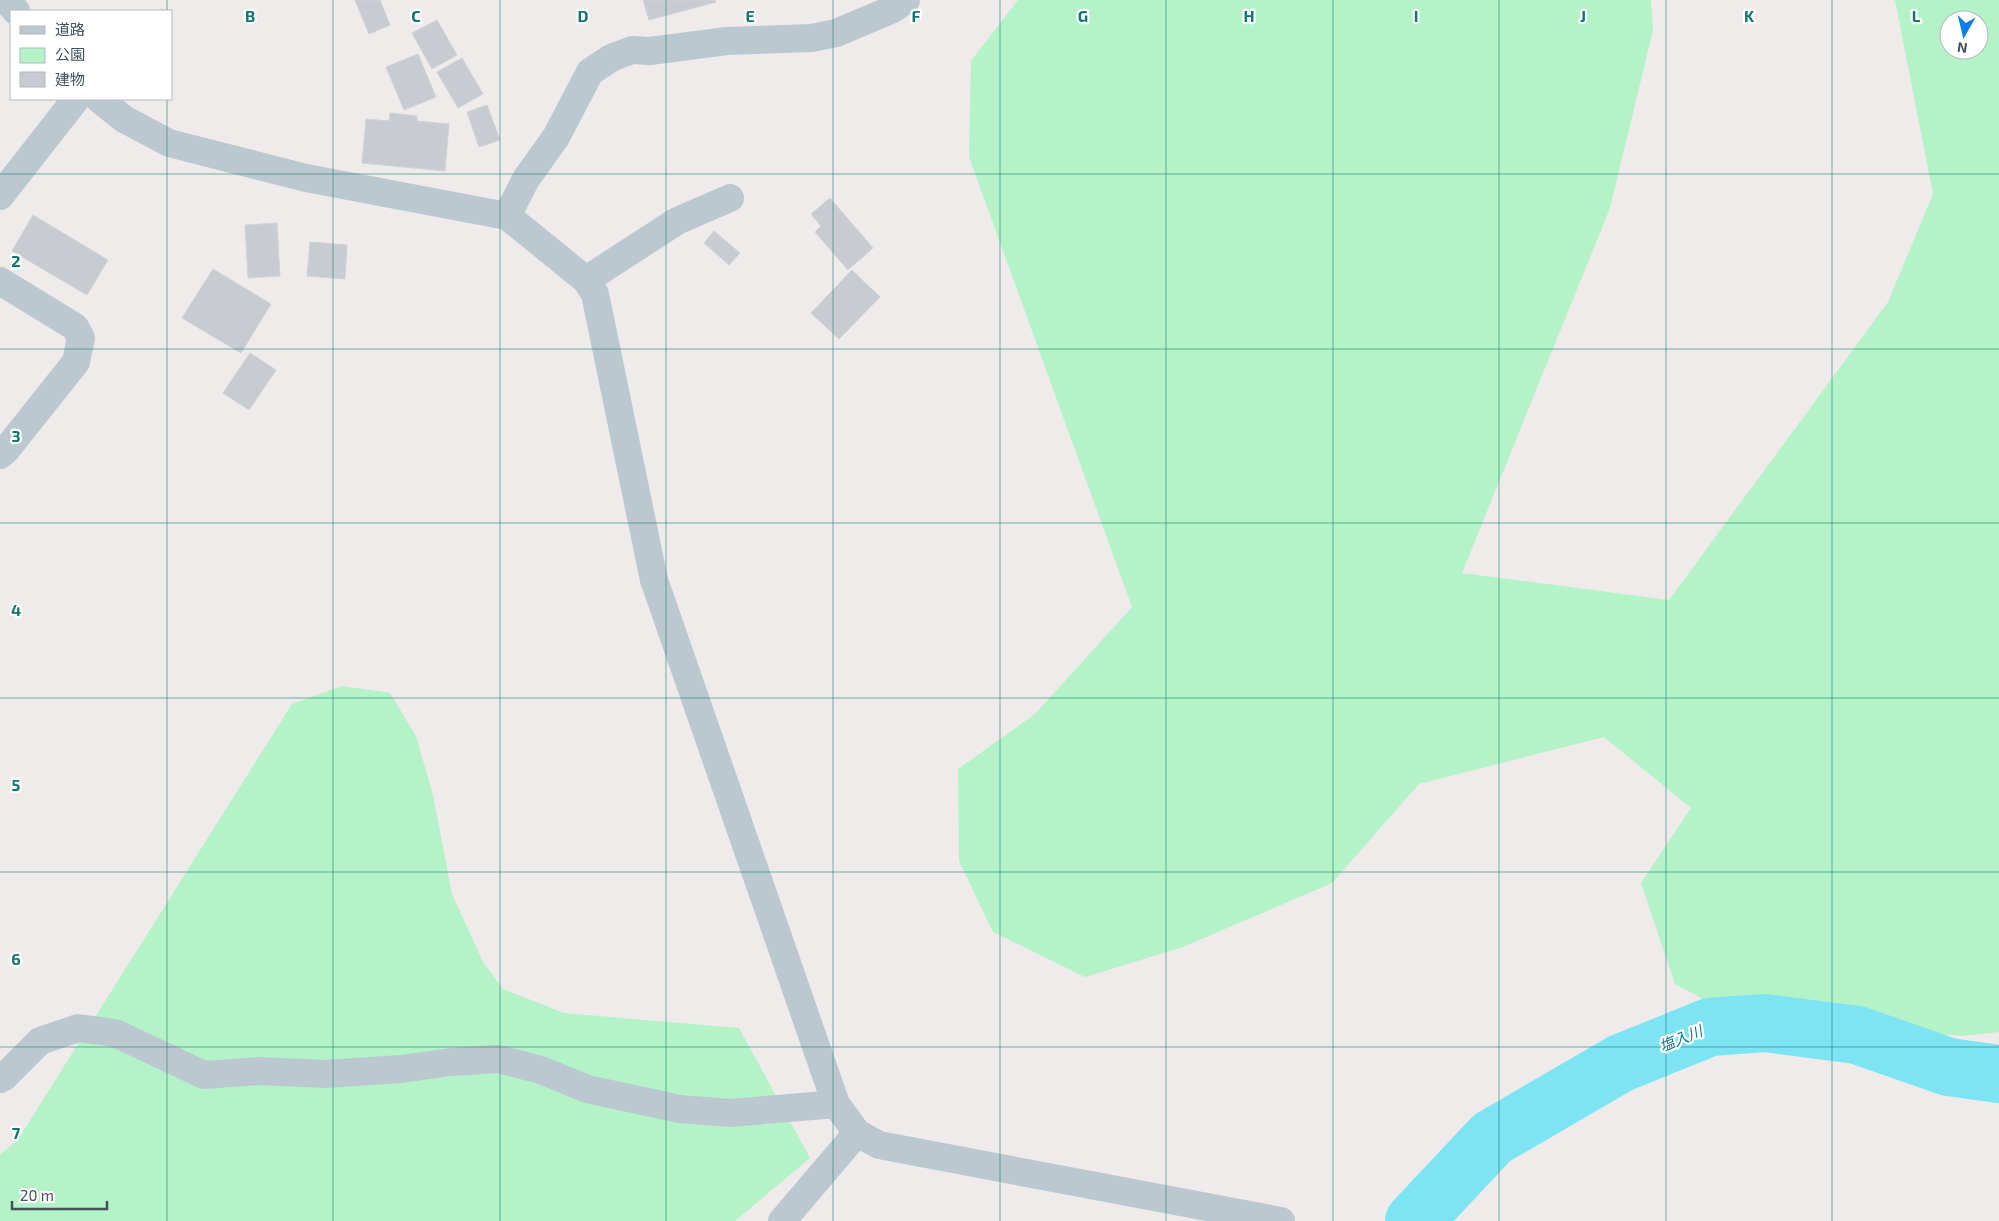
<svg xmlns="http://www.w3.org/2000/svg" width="1999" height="1221" font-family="'Exo 2','Noto Sans JP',sans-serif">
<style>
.green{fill:#b4f2c7;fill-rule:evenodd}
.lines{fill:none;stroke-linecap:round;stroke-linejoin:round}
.river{stroke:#7de4f3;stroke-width:58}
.building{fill:#c8ccd1;stroke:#cfd2d8}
.minor{stroke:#bbc8d0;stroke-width:28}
.grid{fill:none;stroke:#0f766e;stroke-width:1;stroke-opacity:0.55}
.labels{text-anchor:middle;stroke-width:4.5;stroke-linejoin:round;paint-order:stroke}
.water-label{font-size:15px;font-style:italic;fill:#037e8f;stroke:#fff}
.grid-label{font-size:16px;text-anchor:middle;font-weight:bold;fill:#0f766e;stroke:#fff;stroke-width:4.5;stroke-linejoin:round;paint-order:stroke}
</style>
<rect width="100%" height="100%" fill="#efebeb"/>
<path class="green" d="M1018 0H1651L1653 30 1610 208 1462 573 1669 600 1888 302 1933 194 1895 0H1999V1032L1963 1036 1735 1016 1675 984 1641 883 1691 808 1604 737 1419 784 1332 883 1183 947 1085 977 993 932 959 861 958 769 1035 714 1132 607 969 157 971 61ZM1949 20H1979V50H1949Z
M342 686 390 693 416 736 433 795 452 894 483 962 503 989 564 1013 739 1028 810 1158 735 1221H0V1154L17 1141 292 704Z"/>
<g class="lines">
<path class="river" d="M1414 1221 1492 1138 1621 1063 1710 1027 1765 1023 1857 1035 1949 1067 1999 1074"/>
</g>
<path class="building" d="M355 0H380L390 25 369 34Z
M643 0H715L716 2 649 20Z
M437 20 457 55 432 69 412 33Z
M418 54 436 97 404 110 386 67Z
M462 58 483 94 458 108 437 72Z
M487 105 500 140 479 147 467 112Z
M390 113 417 116V121L449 124 445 171 362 163 366 119 389 121Z
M830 198 873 248 848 270 815 232 821 226 811 214Z
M33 215 108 260 87 295 12 251Z
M277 223 280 276 248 278 245 225Z
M714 231 740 253 729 265 704 243Z
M310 242 347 245 345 279 307 276Z
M213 269 271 304 241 353 182 318Z
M852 270 880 297 839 339 811 313Z
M250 353 276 370 249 410 223 393Z"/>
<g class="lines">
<path class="minor" d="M6 0 16 11
M99 99 124 119 169 143 306 178 507 216 586 280 595 294 654 580 836 1104 857 1133 879 1145 1281 1221
M0 196 76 99
M507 216 526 179 556 137 590 72 611 58 632 50 650 51 727 41 812 38 836 33 893 9 906 0
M586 280 677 221 730 198
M0 281 75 327 81 338 76 362 6 450 0 455
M0 1079 4 1077 40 1041 78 1028 115 1033 204 1075 259 1071 325 1074 401 1069 451 1062 498 1059 541 1070 587 1089 680 1109 730 1113 836 1104
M782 1221 857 1133"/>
</g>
<path class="grid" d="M167 0V11M333 0V1221M500 0V1221M666 0V1221M833 0V1221M1000 0V1221M1166 0V1221M1333 0V1221M1499 0V1221M1666 0V1221M1832 0V1221M167 99V1221M0 174H1999M0 349H1999M0 523H1999M0 698H1999M0 872H1999M0 1047H1999"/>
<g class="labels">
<g class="water-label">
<text transform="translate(1681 1039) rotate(-22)" y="5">塩入川</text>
</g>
</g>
<g class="grid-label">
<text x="250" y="22">B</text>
<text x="416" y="22">C</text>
<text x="583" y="22">D</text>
<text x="750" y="22">E</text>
<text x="916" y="22">F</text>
<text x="1083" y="22">G</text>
<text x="1249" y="22">H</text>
<text x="1416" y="22">I</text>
<text x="1583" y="22">J</text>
<text x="1749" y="22">K</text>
<text x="1916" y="22">L</text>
<text x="16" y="267">2</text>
<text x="16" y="442">3</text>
<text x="16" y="616">4</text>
<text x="16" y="791">5</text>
<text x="16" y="965">6</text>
<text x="16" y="1139">7</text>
</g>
<rect x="10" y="10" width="162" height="90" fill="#ffffff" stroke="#b4b9bd"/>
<rect x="20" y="26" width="25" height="8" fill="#bbc8d0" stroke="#b4b9bd"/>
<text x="55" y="35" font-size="15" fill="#43515a">道路</text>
<rect x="20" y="48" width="25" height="15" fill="#b4f2c7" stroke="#b4b9bd"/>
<text x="55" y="60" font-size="15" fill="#43515a">公園</text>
<rect x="20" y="72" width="25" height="15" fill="#c8ccd1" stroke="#b4b9bd"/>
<text x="55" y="85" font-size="15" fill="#43515a">建物</text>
<g transform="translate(1964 35) rotate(188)"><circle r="24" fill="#ffffff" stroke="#b4b9bd"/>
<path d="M0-4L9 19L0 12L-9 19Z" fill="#0a7eea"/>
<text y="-8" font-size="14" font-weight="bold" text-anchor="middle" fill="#43515a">N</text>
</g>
<path d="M12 1201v8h95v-8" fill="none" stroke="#43515a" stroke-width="2.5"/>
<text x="20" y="1201" font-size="15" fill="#43515a" stroke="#ffffff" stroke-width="4" paint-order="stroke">20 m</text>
</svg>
